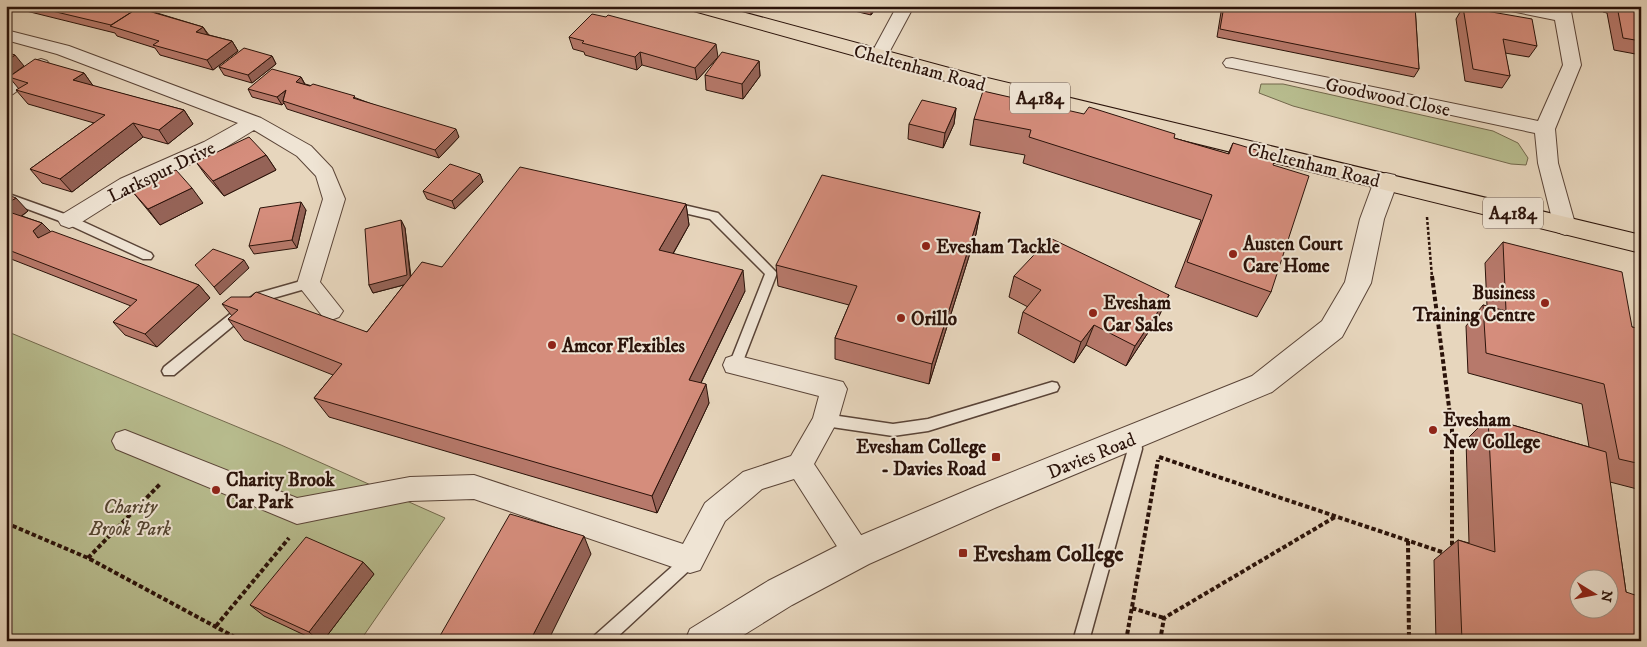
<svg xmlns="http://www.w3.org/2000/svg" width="1647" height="647" font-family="'IM FELL DW Pica',serif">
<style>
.green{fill:#b8bd8f;stroke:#72684c}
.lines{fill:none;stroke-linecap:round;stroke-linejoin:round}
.service-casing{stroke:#5a4437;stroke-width:3}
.minor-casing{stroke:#5a4437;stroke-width:2}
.tertiary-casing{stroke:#5a4437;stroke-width:2}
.primary-casing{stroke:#2b130a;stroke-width:2}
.path-far1{stroke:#2b130a;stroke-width:2.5;stroke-dasharray:3 2;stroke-linecap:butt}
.path{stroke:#2b130a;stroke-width:4;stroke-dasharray:4.5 2.5;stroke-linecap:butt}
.service{fill:#efe4d4;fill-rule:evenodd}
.minor{fill:#efe4d4;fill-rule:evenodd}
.tertiary{fill:#efe4d4;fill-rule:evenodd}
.primary{fill:#e7d6bd;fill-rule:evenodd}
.wall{fill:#b7796b;stroke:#2b130a}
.shaded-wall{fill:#956357;stroke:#2b130a}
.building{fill:#d58d7c;stroke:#2b130a;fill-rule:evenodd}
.poi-dot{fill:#8f2418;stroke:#efe4d4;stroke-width:2}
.labels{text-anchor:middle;stroke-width:4;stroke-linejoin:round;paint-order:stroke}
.shield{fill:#efe4d4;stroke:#665247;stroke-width:1}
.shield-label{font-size:18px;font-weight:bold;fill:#2b130a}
.street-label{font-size:19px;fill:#2b130a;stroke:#efe4d4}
.poi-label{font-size:19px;font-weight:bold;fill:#2b130a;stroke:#efe4d4;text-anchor:start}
.park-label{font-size:19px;font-style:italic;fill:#554632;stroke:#efe4d4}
.near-poi-label{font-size:22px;font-weight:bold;fill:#2b130a;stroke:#efe4d4;text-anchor:start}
</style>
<rect width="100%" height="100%" fill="#e7d6bd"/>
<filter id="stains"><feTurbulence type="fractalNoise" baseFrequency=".004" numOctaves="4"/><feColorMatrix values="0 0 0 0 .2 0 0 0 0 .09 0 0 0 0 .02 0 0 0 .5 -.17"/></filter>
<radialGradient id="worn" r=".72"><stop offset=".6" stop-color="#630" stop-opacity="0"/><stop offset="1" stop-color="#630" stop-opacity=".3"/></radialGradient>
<path class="green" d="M1261 84H1283L1493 131 1518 143 1528 158 1526 165 1511 164 1293 106 1259 93Z
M6 331 281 445 445 518 360 641H6Z"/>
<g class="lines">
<g class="service-casing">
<path id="service" d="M6 193 73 217 151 253 153 256 151 259H143L65 223 6 201Z
M671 202 718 213 777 273 740 369H730L729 365 765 274 710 219 667 209 665 206Z
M308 279 312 281 314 284 312 287 263 301 174 375H164L162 371 164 367 255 294Z
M1052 382 1057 383 1059 387 1057 391 928 431 893 436 825 426 820 424 818 420 820 416 825 414 893 424 928 419Z
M1135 431 1140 433 1142 449 1089 641H1073L1128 449 1130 433Z
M690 553 695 555 698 560 695 565 613 641H593L595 635 685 555Z"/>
</g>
<g class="minor-casing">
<path id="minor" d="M897 6H914L885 60H873L870 56Z
M1504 6H1539L1553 9 1552 6H1570L1581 65 1555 129 1558 163 1576 227 1573 232 1565 235 1557 232 1554 227 1538 163 1535 133 1232 68 1226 67 1223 63 1226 59 1232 58 1538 121 1563 65 1555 20 1506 10Z
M6 30 69 46 261 118 311 146 332 168 345 199 320 282 343 311 339 317 331 320 323 317 297 284 323 199 316 176 297 156 254 130 218 152 134 189 77 225 69 228 61 225 58 220 61 215 120 179 204 142 238 123 57 54 6 40Z
M41 59 47 61 50 65 47 69 13 94 6 96V81L35 61Z
M735 355 843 382 847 389 838 420 814 464 867 544 871 553 867 562 857 566 847 562 794 479 762 489 725 521 700 570 690 573 474 499 410 501 297 524 116 449 112 441 116 433 125 430 297 498 410 477 474 475 683 544 705 503 743 472 791 456 813 418 819 396 726 372 723 365 726 358Z"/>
</g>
<g class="tertiary-casing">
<path id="tertiary" d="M1386 173 1395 175 1398 181 1384 219 1371 283 1342 337 1272 392 997 507 869 564 792 605 734 641H685L690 629 768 581 845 542 975 487 1252 376 1322 321 1345 282 1360 219 1374 181 1377 175Z"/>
</g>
<g class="primary-casing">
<path id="primary" d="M687 6H720L979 76 1641 235V253L967 87 690 10Z"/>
</g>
<path class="path-far1" d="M1427 217 1432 277"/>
<path class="path" d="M1432 276 1452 430V549
M1159 457 1445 553
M6 523 88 558 242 641
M1408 541 1409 641
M88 558 161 483
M1132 608 1164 618
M216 626 289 538
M1126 641 1158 460
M1160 641 1164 618 1335 517"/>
<use href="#service" class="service"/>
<use href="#minor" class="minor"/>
<use href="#tertiary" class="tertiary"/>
<use href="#primary" class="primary"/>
</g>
<path class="wall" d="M6 6H142L144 9 203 27 209 35 232 41 238 51 213 70 160 55 155 48 117 36 115 33Z
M846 6H877L871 15 846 9Z
M1222 6H1415L1419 69 1414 77 1217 37Z
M1602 6H1641V55L1614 50 1607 13 1603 12Z
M1463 7 1537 46 1529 57 1505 53 1510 76 1502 88 1465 81 1456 19Z
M569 37 718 57 697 80 642 65 637 70 585 55 584 52 573 49Z
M272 56 276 64 252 83 224 75 219 67Z
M759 61 760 76 743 99 706 90 705 75Z
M84 73 93 86 184 110 193 124 168 144 143 137 72 192 42 183 30 169 94 123 28 104 16 90 19 89 9 77Z
M301 77 305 84 356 98 459 137 439 158 287 109 284 103 282 105 252 97 248 89Z
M956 108 954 124 943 148 908 139 909 124Z
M974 119 1174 138 1228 154 1233 143 1273 165 1271 292 1257 317 1175 287 1201 220 1023 163 1025 155 970 145Z
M266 155 276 170 224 196 207 177 196 162Z
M480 174 483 182 455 209 427 199 423 191Z
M132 191 203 203 160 225Z
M6 194 28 211 22 216 42 223 50 232 199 285 210 298 157 347 125 335 113 322 131 306 6 257Z
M686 204 689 225 673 254 745 291 701 383 709 403 657 513 329 417 314 398 333 375 244 340 228 319 232 316 222 304 367 332 404 285 373 293 369 285 401 220 405 228 411 277 442 267Z
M306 210 297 248 254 254 249 246Z
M980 212 976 234 929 384 835 359V338L849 305 778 286 776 265Z
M1503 242 1632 327 1641 329V490L1610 482 1626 592 1641 641H1436L1434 560 1458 540 1469 543 1466 440 1488 418 1589 447 1582 404 1468 373 1466 326 1483 305 1487 306 1485 263Z
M1014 276 1169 295 1159 316 1126 366 1086 345 1074 363 1018 333 1023 312 1028 307 1009 297Z
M363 562 374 574 323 641H317L264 616 250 605Z"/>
<path class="shaded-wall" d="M871 6H877L871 15Z
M203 27 209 37 196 32Z
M232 41 238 51 213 70 207 60Z
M716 44 718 57 697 80 695 68Z
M640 52 642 65 637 70 635 57Z
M15 55 24 66 6 79V61Z
M272 56 276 64 252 83 248 75Z
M759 61 760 76 743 99 742 84Z
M84 73 94 87 73 80Z
M301 77 305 85 296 82Z
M286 90 283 101 284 103 282 105 277 97Z
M956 108 954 124 943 148 945 133Z
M184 110 193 124 168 144 159 130Z
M133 123 143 137 72 192 60 179Z
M456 129 459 137 439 158 435 150Z
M266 155 276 170 224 196 213 181Z
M480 174 483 182 455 209 452 201Z
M192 188 203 203 160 225 148 209Z
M16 198 28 211 13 222 6 215V204Z
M301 202 306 210 297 248 292 240Z
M686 204 689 225 663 271 659 250Z
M980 212 976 234 929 384 932 364Z
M401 220 405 228 411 283 373 293 369 285Z
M42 223 55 236 38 238 33 231Z
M244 260 249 268 220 295 214 287Z
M743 270 745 291 693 399 689 380Z
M199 285 210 298 157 347 145 334Z
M1169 295 1159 316 1126 366 1135 346Z
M1094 325 1086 345 1074 363 1081 342Z
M706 384 709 403 657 513 652 496Z
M584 536 591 554 548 641H530Z
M363 562 374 574 323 641H319L309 632Z"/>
<path class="building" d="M31 6H141L111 25Z
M1224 6H1415L1419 69 1220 29Z
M1617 6H1641V41L1623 38Z
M1463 7 1532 19 1537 46 1503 39 1510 76 1473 69Z
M138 8 203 27 196 32 232 41 207 60 153 45 159 41 110 26Z
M592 14 606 17 608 15 716 44 695 68 640 52 635 57 582 43 584 41 569 37Z
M244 48 272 56 248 75 219 67Z
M6 52 15 55 6 61Z
M722 52 759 61 742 84 705 75Z
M35 59 84 73 73 80 184 110 159 130 133 123 60 179 30 169 105 115 16 90 28 83 9 77Z
M272 69 301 77 296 82 310 86 313 84 355 96 353 98 456 129 435 150 283 101 286 90 277 97 248 89Z
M983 91 1084 114 1089 107 1175 134 1174 138 1229 154 1233 143 1276 156 1273 165 1309 176 1271 292 1187 262 1212 195 1029 137 1031 130 974 119Z
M922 100 956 108 945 133 909 124Z
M249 137 266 155 213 181 196 162Z
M450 164 480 174 452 201 423 191Z
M520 167 686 204 659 250 743 270 689 380 706 384 652 496 314 398 342 364 228 319 238 310 222 304 231 297H251L256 292 367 332 422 262 442 267Z
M176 170 192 188 148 209 132 191Z
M822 175 980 212 932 364 835 338 857 286 776 265Z
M6 194 16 198 6 204Z
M301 202 292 240 249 246 260 208Z
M6 211 42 223 33 231 38 238 52 231 199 285 145 334 113 322 137 300 6 249Z
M401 220 407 275 369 285 365 229Z
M1050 238 1169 295 1135 346 1094 325 1081 342 1023 312 1041 290 1014 276Z
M1503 242 1622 272 1632 327 1641 329V464L1619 459 1604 384 1486 353 1483 305 1506 311Z
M213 249 244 260 214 287 195 265Z
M1488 418 1606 452 1626 592 1641 597V641H1462L1458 540 1495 552ZM1580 580H1610V610H1580Z
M510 514 584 536 530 641H437Z
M306 537 363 562 309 632 250 605Z"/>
<g class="poi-dot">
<circle cx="926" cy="246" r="5"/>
<circle cx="1233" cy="254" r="5"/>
<circle cx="1545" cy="303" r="5"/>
<circle cx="1093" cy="313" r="5"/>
<circle cx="901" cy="318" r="5"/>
<circle cx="552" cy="345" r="5"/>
<circle cx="1433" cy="430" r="5"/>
<rect x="991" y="452" width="10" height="10" rx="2.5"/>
<circle cx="216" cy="490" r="5"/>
<rect x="958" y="548" width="10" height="10" rx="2.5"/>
</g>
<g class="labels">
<g class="shield">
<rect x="1010" y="82.5" width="60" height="31" rx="4"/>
<rect x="1483" y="197.5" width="60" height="31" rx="4"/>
</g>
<g class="shield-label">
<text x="1040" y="104">A4184</text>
<text x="1513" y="219">A4184</text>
</g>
<g class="street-label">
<text transform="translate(920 67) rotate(15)" y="7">Cheltenham Road</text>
<text transform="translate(1388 96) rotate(12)" y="7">Goodwood Close</text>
<text transform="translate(1314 164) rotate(14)" y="7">Cheltenham Road</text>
<text transform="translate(161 171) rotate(-26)" y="7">Larkspur Drive</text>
<text transform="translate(1091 455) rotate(-22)" y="7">Davies Road</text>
</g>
<g class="poi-label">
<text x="1243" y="250">Austen Court<tspan x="1243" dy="22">Care Home</tspan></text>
<text x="936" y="253">Evesham Tackle</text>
<text x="1535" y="299" text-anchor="end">Business<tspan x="1535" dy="22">Training Centre</tspan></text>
<text x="1103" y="309">Evesham<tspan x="1103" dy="22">Car Sales</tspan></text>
<text x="911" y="325">Orillo</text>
<text x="562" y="352">Amcor Flexibles</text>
<text x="1443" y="426">Evesham<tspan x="1443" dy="22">New College</tspan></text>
<text x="986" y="453" text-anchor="end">Evesham College<tspan x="986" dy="22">- Davies Road</tspan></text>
<text x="226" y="486">Charity Brook<tspan x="226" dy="22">Car Park</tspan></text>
</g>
<g class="park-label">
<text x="130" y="513">Charity<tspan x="130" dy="22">Brook Park</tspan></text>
</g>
<g class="near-poi-label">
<text x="973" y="561">Evesham College</text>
</g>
</g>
<rect width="1647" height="647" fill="none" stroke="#e7d6bd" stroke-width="25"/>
<rect x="8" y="8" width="1632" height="632" fill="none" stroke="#2b130a" stroke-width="2.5"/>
<rect x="12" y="12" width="1622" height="622" fill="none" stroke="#2b130a"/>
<g transform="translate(1594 594) rotate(100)"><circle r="24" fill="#efe4d4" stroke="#a19083"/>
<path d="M0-4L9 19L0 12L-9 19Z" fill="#8f2418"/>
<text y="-8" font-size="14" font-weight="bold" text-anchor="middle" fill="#2b130a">N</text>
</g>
<rect width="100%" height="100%" filter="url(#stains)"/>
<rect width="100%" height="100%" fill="url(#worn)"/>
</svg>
